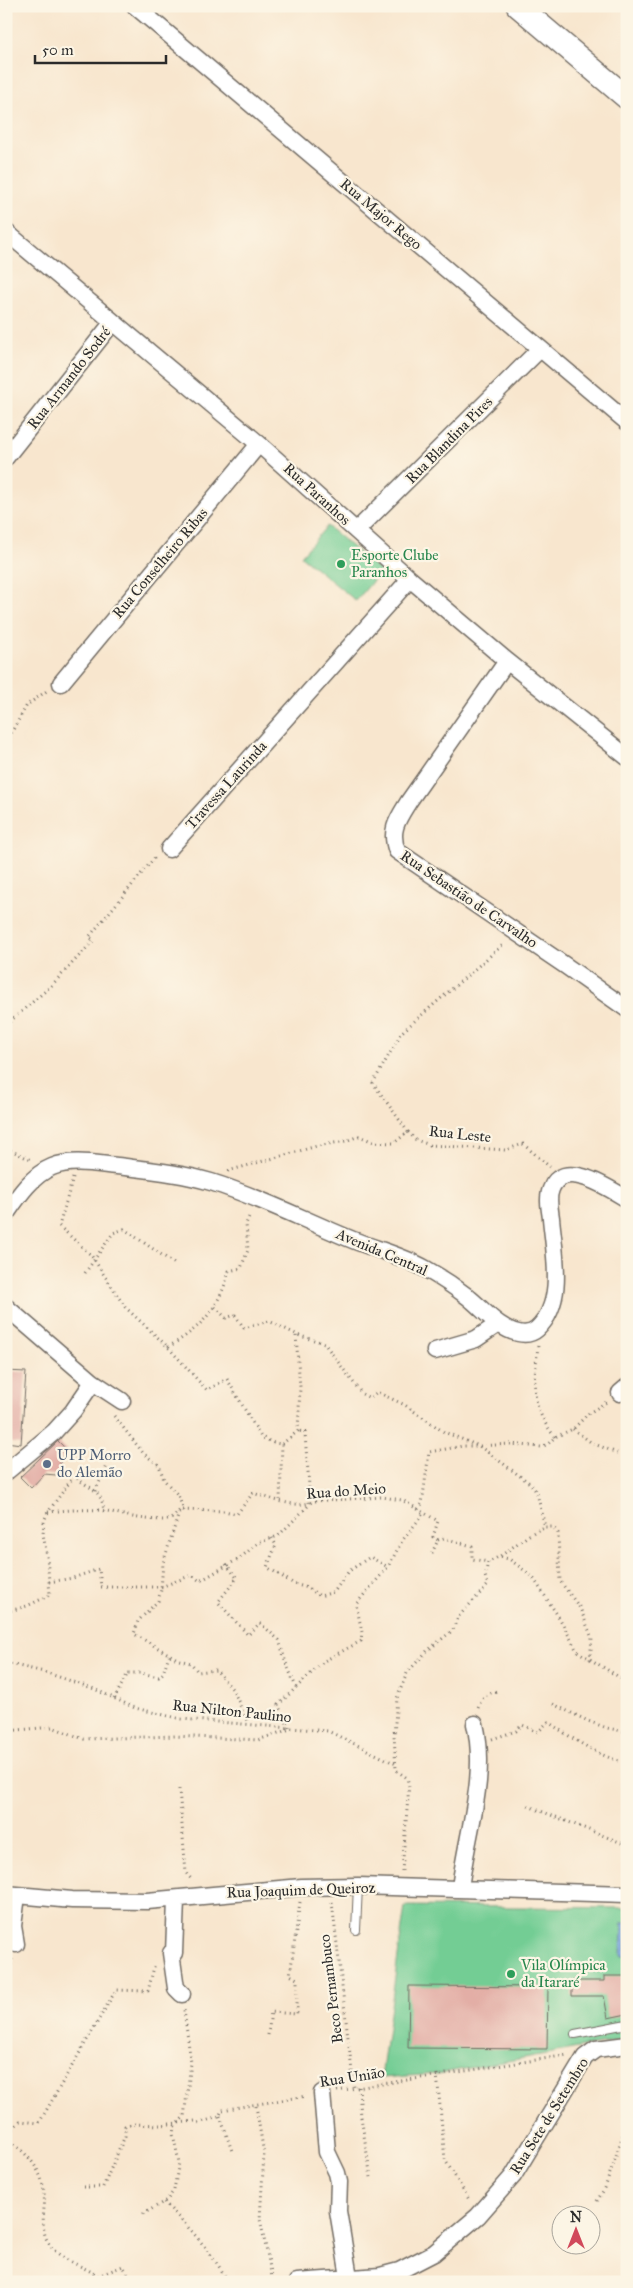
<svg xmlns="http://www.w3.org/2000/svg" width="633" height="2288" font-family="'IM FELL Great Primer',serif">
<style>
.green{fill:#73cd94;stroke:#4f7c60}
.water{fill:#74a3dd;stroke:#506784}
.building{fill:#e3aea6}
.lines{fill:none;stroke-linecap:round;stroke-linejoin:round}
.lane-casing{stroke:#736c64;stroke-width:10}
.street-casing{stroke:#736c64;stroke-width:19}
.secondary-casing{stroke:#736c64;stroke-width:25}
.path{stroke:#736c64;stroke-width:3;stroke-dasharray:1 4;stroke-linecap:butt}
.lane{stroke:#fff;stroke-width:8}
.street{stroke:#fff;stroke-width:16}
.secondary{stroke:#fff;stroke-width:22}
.leisure-dot{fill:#2e9e5b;stroke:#fcf5e5;stroke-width:2}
.service-dot{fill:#5c6f8a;stroke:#fcf5e5;stroke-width:2}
.labels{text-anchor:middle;stroke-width:4.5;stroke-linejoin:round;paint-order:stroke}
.street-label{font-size:15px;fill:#2b2b2b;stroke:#fcf5e5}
.leisure-label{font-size:15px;fill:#27864d;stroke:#fcf5e5;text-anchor:start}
.service-label{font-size:15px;fill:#4e5e75;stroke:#fcf5e5;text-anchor:start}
</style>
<rect width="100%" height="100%" fill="#fcf5e5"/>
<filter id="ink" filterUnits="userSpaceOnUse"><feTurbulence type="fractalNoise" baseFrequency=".02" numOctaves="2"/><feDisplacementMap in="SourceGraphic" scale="10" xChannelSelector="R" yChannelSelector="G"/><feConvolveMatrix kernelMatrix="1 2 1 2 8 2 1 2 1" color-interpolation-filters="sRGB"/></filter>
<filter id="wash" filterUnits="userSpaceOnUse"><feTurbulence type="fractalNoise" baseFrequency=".0096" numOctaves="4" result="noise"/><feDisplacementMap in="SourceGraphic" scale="20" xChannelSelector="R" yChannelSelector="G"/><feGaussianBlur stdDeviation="1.12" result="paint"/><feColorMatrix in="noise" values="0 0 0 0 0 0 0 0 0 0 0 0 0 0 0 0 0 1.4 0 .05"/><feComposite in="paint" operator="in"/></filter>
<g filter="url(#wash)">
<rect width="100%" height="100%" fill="#f8e6ce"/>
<path class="green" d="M327 526 381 571 356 601 301 556Z
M405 1906 627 1908V2039L437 2074 381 2078Z"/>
<path class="water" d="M622 1923H627V1956H621Z"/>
<g id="blocks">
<path class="building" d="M6 1371 26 1372 21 1444 6 1442Z
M58 1441 68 1451 60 1459 61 1471 56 1475 44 1474 31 1488 20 1477Z
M604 1976H627V2014L608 2018 604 1996H572V1981H604Z
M409 1986 548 1987 547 2049 408 2048Z"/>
</g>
</g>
<g filter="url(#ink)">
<use href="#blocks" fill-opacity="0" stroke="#736c64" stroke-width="1"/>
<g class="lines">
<g class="lane-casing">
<path id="lane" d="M356 1930 358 1886
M575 2034 627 2024"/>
</g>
<g class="street-casing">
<path id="street" d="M135 6 627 422
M6 232 259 444 410 579 507 661 627 757
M6 457 113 322
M357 530 540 349
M507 661 409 801C398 819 389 830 397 851L566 966 627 1009
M61 683 259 444
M169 849 410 579
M6 1214C17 1198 32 1175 52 1167 72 1159 96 1164 117 1166 148 1170 181 1173 211 1182 260 1197 306 1221 353 1240 378 1250 403 1256 426 1269 440 1277 455 1287 468 1297 478 1305 488 1316 499 1324 509 1331 526 1339 537 1329 566 1302 554 1253 551 1218 550 1210 547 1198 551 1189 563 1157 610 1189 627 1199
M6 1307 93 1382 122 1401
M435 1351 476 1339 498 1324
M620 1393 627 1387
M6 1472 54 1432 73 1411 93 1382
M460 1889C466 1835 488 1778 475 1724
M6 1894 72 1900 147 1901 302 1887 358 1886 627 1894
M176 1900 174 1953H171L176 1988 182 1994
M16 1944 13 1926 17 1896
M322 2093 327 2152 337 2173 339 2182 338 2211 349 2277
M297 2282 380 2276 399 2271 434 2253 478 2216 513 2176 585 2057 596 2049 627 2045"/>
</g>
<g class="secondary-casing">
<path id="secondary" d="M518 6 627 98"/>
</g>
<path class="path" d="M6 742 27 705 48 690
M6 1025 51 986 94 940 89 937 156 856
M408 1132 373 1083 402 1032 505 943
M6 1148 33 1161
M228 1171 317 1146 346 1141 359 1136 374 1142 394 1143 408 1132 416 1140 430 1145 505 1150 523 1144 550 1167
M73 1178 59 1226 91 1255 125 1307 168 1347 204 1387 207 1390 227 1379 261 1437 274 1443 282 1444 280 1500
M85 1273 113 1233 124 1229 175 1264
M215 1307 226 1318 235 1315 244 1328 269 1321 300 1336 324 1343 362 1394 370 1398 377 1392 405 1405 444 1432 479 1446 510 1444 541 1447 548 1444 555 1437 573 1429 589 1413 608 1401
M538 1346C534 1384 529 1405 555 1437
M168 1347C201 1328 219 1309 229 1271L241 1268 248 1250 246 1224 250 1214
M114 1416 144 1454 159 1465 164 1480 178 1495 184 1511
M573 1429 592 1443 617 1453
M282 1444 298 1431 300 1387 296 1335
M95 1491 107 1466
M418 1509 422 1504 429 1452 463 1446H479L531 1484 537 1493 545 1527H553L558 1533 560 1581 580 1608 592 1638 590 1660
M48 1512C66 1510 94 1508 112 1512 134 1518 146 1520 170 1520L180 1510 225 1511 237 1514 253 1493C269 1498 299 1510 314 1501L382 1497 402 1500 438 1521 433 1537 438 1540 431 1555
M179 1513 163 1563 161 1590 158 1601 138 1621 134 1634 179 1660 191 1663 198 1672 216 1670 233 1690 248 1723
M272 1538 276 1545 267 1567 294 1584 308 1588 320 1596 334 1592 349 1571 370 1557 388 1567
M438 1540 444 1538 472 1546V1559L488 1562
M501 1557 509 1559 532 1576 560 1619 577 1651 627 1682
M226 1564 237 1578 218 1602 248 1635 260 1623 279 1640 286 1663 296 1687
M49 1582 73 1578 99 1569 101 1587H161L192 1575 200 1581 240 1558 258 1543 278 1536 309 1505C310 1480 306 1457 305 1432L298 1431
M6 1612 27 1606 50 1595 47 1556 43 1534 44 1521 48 1512 74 1476C91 1490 102 1489 104 1512
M6 1663 44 1672 92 1688 135 1708 181 1719 328 1731 396 1764
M114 1699 128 1673H141L159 1677 163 1673 169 1655
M553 1704 588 1721 607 1728 627 1732
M478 1708C482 1697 486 1694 497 1691
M6 1731 52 1727 84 1739 175 1736 258 1740 290 1729 278 1705 324 1661 361 1641 362 1632 356 1604 388 1567 402 1541 424 1513
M492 1739 516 1731 522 1725 538 1732 548 1722C572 1738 599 1757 627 1763
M179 1789 186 1873 192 1880
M528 1806 627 1845
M402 1871 409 1785 407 1778 396 1770 394 1735 397 1698 407 1673 427 1651 453 1630 457 1618 488 1585 485 1576 488 1562C509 1554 523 1535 545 1527
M332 1902 354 2088
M6 1973 10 1968 12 1959
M268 2035 271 2012 297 2014V1979L290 1975 300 1902
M437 2074 445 2160 470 2201
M359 2087 361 2117 371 2178
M337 2091 568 2055
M256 2106 264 2154 260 2219 273 2282
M220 2116 232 2151
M6 2136 20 2121 39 2123 116 1990 148 1991 155 1963
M6 2138C32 2157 47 2174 44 2208 43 2219 42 2232 48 2242 59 2261 81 2264 98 2276L123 2266 133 2282
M83 2187H103L125 2136V2126L131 2124 161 2125 195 2121 198 2123 219 2117 222 2110 306 2096
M597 2201 605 2188 627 2123
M164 2202C188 2227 212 2251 228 2282
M143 2214 167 2200 174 2190 179 2162 173 2134 174 2127 184 2117 191 2063 184 2010"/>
<use href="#lane" class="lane"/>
<use href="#street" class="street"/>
<use href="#secondary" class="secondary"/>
</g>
</g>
<g class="leisure-dot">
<circle cx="341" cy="564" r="5"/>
<circle cx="511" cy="1974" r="5"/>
</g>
<circle class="service-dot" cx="47" cy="1464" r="5"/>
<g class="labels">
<g class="street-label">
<text transform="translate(381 214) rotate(40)" y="5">Rua Major Rego</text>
<text transform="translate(69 378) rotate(-52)" y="5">Rua Armando Sodré</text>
<text transform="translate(449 440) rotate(-45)" y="5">Rua Blandina Pires</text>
<text transform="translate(317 494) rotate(42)" y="5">Rua Paranhos</text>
<text transform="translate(160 563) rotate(-50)" y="5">Rua Conselheiro Ribas</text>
<text transform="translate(226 785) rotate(-48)" y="5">Travessa Laurinda</text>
<text transform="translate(469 899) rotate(34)" y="5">Rua Sebastião de Carvalho</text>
<text transform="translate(460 1134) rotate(6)" y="5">Rua Leste</text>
<text transform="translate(382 1252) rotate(23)" y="5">Avenida Central</text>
<text transform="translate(346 1491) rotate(-4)" y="5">Rua do Meio</text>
<text transform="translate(232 1711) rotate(6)" y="5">Rua Nilton Paulino</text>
<text transform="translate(301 1890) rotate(-2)" y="5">Rua Joaquim de Queiroz</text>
<text transform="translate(331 1989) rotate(-97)" y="5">Beco Pernambuco</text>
<text transform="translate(352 2077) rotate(-9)" y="5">Rua União</text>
<text transform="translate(549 2116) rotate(-58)" y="5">Rua Sete de Setembro</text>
</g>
<g class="leisure-label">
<text x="351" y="560">Esporte Clube<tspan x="351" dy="17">Paranhos</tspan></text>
<text x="521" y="1970">Vila Olímpica<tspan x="521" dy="17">da Itararé</tspan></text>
</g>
<g class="service-label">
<text x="57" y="1460">UPP Morro<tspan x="57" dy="17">do Alemão</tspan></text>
</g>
</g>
<rect width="633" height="2288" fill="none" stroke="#fcf5e5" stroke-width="25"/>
<g transform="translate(576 2230)"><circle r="24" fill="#fcf5e5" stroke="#a8a49b"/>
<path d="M0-4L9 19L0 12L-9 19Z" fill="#d1495b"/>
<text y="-8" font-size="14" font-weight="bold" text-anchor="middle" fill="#2b2b2b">N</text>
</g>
<path d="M35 55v8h131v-8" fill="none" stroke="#2b2b2b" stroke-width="2.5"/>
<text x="42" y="55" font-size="15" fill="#2b2b2b" stroke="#fcf5e5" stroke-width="4" paint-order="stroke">50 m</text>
</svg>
